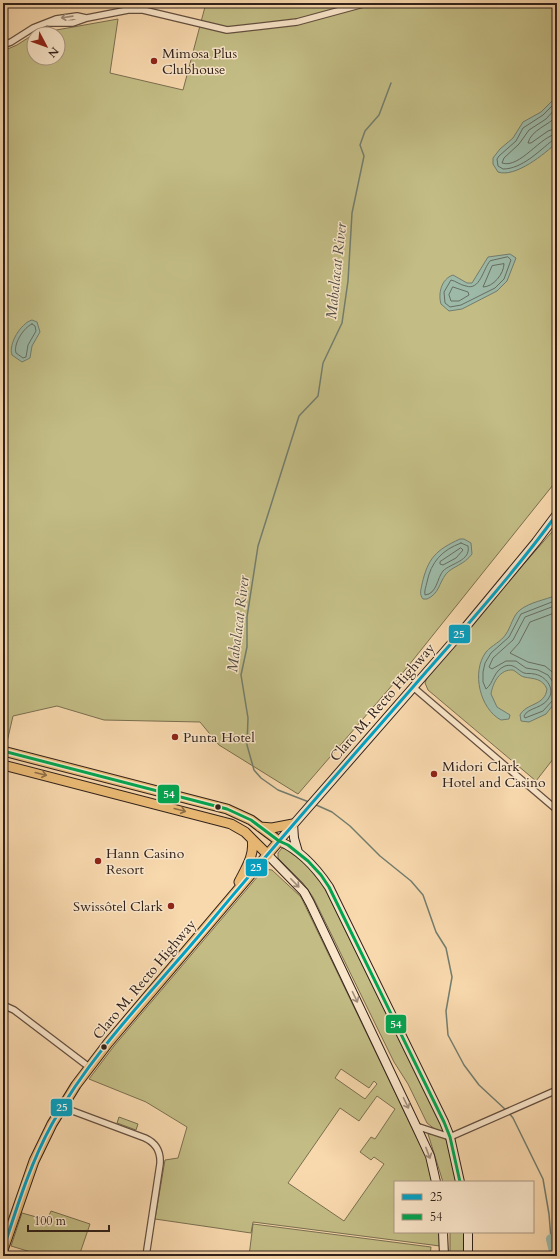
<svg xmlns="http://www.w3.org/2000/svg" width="560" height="1259" font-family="Cardo,serif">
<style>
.green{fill:#c3bd85;stroke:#7a6f50;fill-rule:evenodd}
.water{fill:#9dbaa8;stroke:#727d6f}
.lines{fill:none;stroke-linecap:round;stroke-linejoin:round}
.shore{stroke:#676e61;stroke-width:1}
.stream{stroke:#727d6f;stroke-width:1.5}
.river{stroke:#9dbaa8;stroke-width:10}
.minor-casing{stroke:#634f3f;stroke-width:8}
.secondary-casing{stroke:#31211a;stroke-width:10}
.primary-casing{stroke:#31211a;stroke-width:11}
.minor{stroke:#fae6ca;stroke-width:5.5}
.secondary{stroke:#fae6ca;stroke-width:8}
.primary{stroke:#ecbc76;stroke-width:9}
.bus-1-casing{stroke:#fae6ca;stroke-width:6}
.bus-2-casing{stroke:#fae6ca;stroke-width:6}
.bus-1{stroke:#02a2c5;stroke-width:3}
.bus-2{stroke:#00a651;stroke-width:3}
.oneway{stroke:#a08d7b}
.oneway2{stroke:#8e6e48}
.poi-dot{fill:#8f2418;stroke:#fae6ca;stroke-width:1.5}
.bus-dot{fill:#31211a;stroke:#fae6ca;stroke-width:1.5}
.labels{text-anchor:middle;stroke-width:3;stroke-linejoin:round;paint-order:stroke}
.poi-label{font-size:14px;fill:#31211a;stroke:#fae6ca;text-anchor:start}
.street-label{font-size:14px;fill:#31211a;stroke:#fae6ca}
.water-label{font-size:15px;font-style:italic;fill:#514f45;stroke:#fae6ca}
.line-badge{stroke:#fae6ca;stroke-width:1.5}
.badge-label{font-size:11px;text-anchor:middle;font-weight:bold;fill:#fff}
</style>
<rect width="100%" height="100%" fill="#f8d8ad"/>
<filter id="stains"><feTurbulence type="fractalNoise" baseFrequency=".005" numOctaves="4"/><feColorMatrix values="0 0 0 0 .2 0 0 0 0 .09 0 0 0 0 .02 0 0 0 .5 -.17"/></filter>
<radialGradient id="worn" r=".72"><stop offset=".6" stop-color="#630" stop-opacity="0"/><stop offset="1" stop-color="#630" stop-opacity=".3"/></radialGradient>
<path class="green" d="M206 3H557V480L401 675 298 794 219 745 200 722 104 720 57 706 13 716 7 742 3 741V51L17 45 34 34V58H58V34H34L118 19 110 73 183 90Z
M557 526V754L536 781 428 690 425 683 429 673Z
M282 848 286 849 307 865 320 878 445 1132 436 1130 427 1123 408 1084 394 1062 313 897 303 883 278 858V853Z
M264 869 272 870 301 897 427 1159 433 1182H395V1232H440V1246L253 1222 251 1233 155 1219 165 1160 178 1158 187 1127 146 1102 89 1079 114 1046ZM341 1069 369 1088 374 1081 377 1084 365 1099 335 1078ZM377 1096 395 1109 375 1139 371 1137 360 1152 371 1160 374 1157 384 1164 344 1221 288 1183 340 1108 359 1121Z
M119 1117 138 1124 136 1130 117 1123Z
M428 1134 440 1135 446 1139 459 1182H443Z
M51 1211 90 1224 79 1256H44L11 1246 22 1213 47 1220Z
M253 1224 431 1247 430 1256H249Z
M450 1232H466V1256H450Z"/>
<path class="water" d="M557 96V142C545 154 515 178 498 172L493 164V158L500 149 513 138 523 122 541 112Z
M510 254 516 258 507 281 497 291 462 309 449 311 441 304C438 294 441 279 453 275L467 283H472L488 257Z
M32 320 37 322 40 332 32 346 30 358 22 362 12 355C8 344 21 323 32 320Z
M460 539H464L471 543 472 554C464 565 453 566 446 574 439 583 439 594 427 599H423C419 594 421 590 422 584 428 558 436 550 460 539Z
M557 595V700L546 714 529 722 521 721 520 715C526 703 545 706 547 689 542 678 534 679 524 677 520 676 517 672 513 670 500 669 493 682 491 694L497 707 510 715 509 719 501 720C480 709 471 672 486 652 492 645 501 642 506 634 511 627 513 615 520 610 530 602 545 600 557 595Z"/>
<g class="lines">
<path class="shore" d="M557 101 543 115 523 128 516 141 499 156 497 159 498 166 503 169C522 169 539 151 553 140L557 139
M557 107 546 119 529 130 519 144 504 158 502 163C520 169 541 135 557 134
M557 116C549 125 531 130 528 143H531L548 131 557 128
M508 257 511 260 504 279 495 288 461 305 450 307 445 303 444 292 451 280C456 281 460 285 466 286 480 291 483 269 490 261Z
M504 264C504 274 493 287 483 287L492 266Z
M453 287 468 292 469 295 459 301H451L449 295Z
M32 324 35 326 36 331 28 345 26 357 23 358 16 353C13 344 24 327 32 324Z
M461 543 468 546C471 561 451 563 443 571 437 578 437 594 425 595 424 591 426 587 427 582 431 562 442 550 461 543Z
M461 548 463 550 456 558 443 565 440 564V562Z
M557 600 521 614 509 637 491 653 485 663 483 672V682L486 689C494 683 493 671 505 666 514 663 517 670 524 673 527 674 531 673 534 674 543 675 554 685 550 696 544 709 528 707 524 716L525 718 543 711 553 700 557 699
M557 605 525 617 513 640 493 658 489 667 492 669 506 661H516L526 668 538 670 548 675 553 682 557 694
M557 612 530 622 519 643 510 653 528 662 545 666 557 676"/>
<path class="stream" d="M309 802 278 790 261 778 254 770 247 745 248 718 241 675 247 647V617L258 546 299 416 318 396 323 363 342 323 348 281 352 213 364 156 360 145 365 131 379 115 391 83
M314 804 332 812 350 826 380 856 411 881 423 895 436 932 446 948 452 977 446 1011 448 1035 464 1065 479 1085 507 1111
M509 1113 513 1118 543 1179 549 1214 551 1239"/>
<path class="river" d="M551 1239 555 1256"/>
<g class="minor-casing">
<path id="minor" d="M49 23H73L87 18 128 10H143L227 30 297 22 367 3
M3 45 11 42 33 28 56 19 77 16 86 18
M413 687 557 810
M3 1005 14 1010 89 1067
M62 1107 145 1138C156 1143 161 1151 160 1164L146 1256
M416 1126 450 1137 557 1090"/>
</g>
<g class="secondary-casing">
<path id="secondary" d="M293 824 294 838 298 852
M268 855 304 892 310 903 416 1126 430 1156 436 1182
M460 1182 450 1137 444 1122 329 887C317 869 300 850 279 841L459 635 536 542 557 514
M443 1232 444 1256
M468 1232V1256"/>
</g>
<g class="primary-casing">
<path id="primary" d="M3 751 227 809 251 820 279 841 108 1043 76 1085 52 1124 34 1161 3 1250
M3 765 231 824 245 832 268 855
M260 827 272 828 293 824
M239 882C246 868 255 855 252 839"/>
</g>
<use href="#minor" class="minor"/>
<use href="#secondary" class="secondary"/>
<use href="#primary" class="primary"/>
<g class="bus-1-casing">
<path id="bus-1" d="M3 1250C17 1207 30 1164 52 1124 94 1048 158 986 213 919 282 836 355 754 426 672 471 621 517 569 557 514"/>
</g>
<g class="bus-2-casing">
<path id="bus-2" d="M3 751 227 809 251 820 279 841 288 845 308 861 321 875 329 887 444 1122 450 1137 460 1182"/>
</g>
<use href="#bus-1" class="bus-1"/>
<use href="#bus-2" class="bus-2"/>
</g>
<defs><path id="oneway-shaft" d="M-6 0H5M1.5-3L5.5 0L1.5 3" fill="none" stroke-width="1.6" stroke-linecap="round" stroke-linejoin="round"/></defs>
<g class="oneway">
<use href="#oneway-shaft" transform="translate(67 17) rotate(172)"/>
<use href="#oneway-shaft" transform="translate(295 883) rotate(46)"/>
<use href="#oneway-shaft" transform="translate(355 997) rotate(64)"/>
<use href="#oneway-shaft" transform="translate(406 1103) rotate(64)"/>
<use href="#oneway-shaft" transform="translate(428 1153) rotate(69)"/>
</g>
<g class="oneway2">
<use href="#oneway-shaft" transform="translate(41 774) rotate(14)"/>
<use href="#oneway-shaft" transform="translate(180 810) rotate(15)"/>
</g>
<g class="poi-dot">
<circle cx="154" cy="61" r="4"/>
<circle cx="175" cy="737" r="4"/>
<circle cx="434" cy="774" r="4"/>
<circle cx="98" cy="861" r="4"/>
<circle cx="171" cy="906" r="4"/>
</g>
<g class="bus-dot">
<circle cx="218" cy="807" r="3.5"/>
<circle cx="104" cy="1047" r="3.5"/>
</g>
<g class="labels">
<g class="poi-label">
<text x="162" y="58">Mimosa Plus<tspan x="162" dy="16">Clubhouse</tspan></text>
<text x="183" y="742">Punta Hotel</text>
<text x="442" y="771">Midori Clark<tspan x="442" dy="16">Hotel and Casino</tspan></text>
<text x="106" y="858">Hann Casino<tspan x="106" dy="16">Resort</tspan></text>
<text x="163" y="911" text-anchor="end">Swissôtel Clark</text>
</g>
<g class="street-label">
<text transform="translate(382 702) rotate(-49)" y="5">Claro M. Recto Highway</text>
<text transform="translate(144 979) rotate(-50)" y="5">Claro M. Recto Highway</text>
</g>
<g class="water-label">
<text transform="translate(336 271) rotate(-84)" y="5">Mabalacat River</text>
<text transform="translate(238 624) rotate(-83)" y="5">Mabalacat River</text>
</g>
</g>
<g class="line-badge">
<rect x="448" y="624" width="23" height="20" rx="4" fill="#02a2c5"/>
<rect x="157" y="784" width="23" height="20" rx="4" fill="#00a651"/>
<rect x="245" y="858" width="23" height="19" rx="4" fill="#02a2c5"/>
<rect x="385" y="1014" width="22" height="20" rx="4" fill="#00a651"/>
<rect x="50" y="1098" width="23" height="19" rx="4" fill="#02a2c5"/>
</g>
<g class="badge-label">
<text x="459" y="638">25</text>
<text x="169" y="798">54</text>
<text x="256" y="871">25</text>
<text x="396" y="1028">54</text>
<text x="62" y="1111">25</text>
</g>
<rect width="560" height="1259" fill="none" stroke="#f8d8ad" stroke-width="16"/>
<rect x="4" y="4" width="552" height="1251" fill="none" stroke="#31211a" stroke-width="2"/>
<rect x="8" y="8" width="544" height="1243" fill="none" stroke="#31211a"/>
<rect x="394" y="1181" width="140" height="52" fill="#fae6ca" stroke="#aa9784"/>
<rect x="402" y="1194" width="20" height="6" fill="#02a2c5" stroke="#aa9784"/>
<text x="430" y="1201" font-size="12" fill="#31211a">25</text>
<rect x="402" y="1214" width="20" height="6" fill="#00a651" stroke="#aa9784"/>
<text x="430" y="1221" font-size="12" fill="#31211a">54</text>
<g transform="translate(46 46) rotate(131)"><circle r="19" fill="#fae6ca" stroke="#aa9784"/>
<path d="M0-3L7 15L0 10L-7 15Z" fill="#8f2418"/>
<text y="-6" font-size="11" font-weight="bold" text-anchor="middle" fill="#31211a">N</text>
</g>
<path d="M28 1225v6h81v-6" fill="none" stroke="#31211a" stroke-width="2"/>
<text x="34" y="1225" font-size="12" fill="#31211a" stroke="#fae6ca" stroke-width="3" paint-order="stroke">100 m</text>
<rect width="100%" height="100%" filter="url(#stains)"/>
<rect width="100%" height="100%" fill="url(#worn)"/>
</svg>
